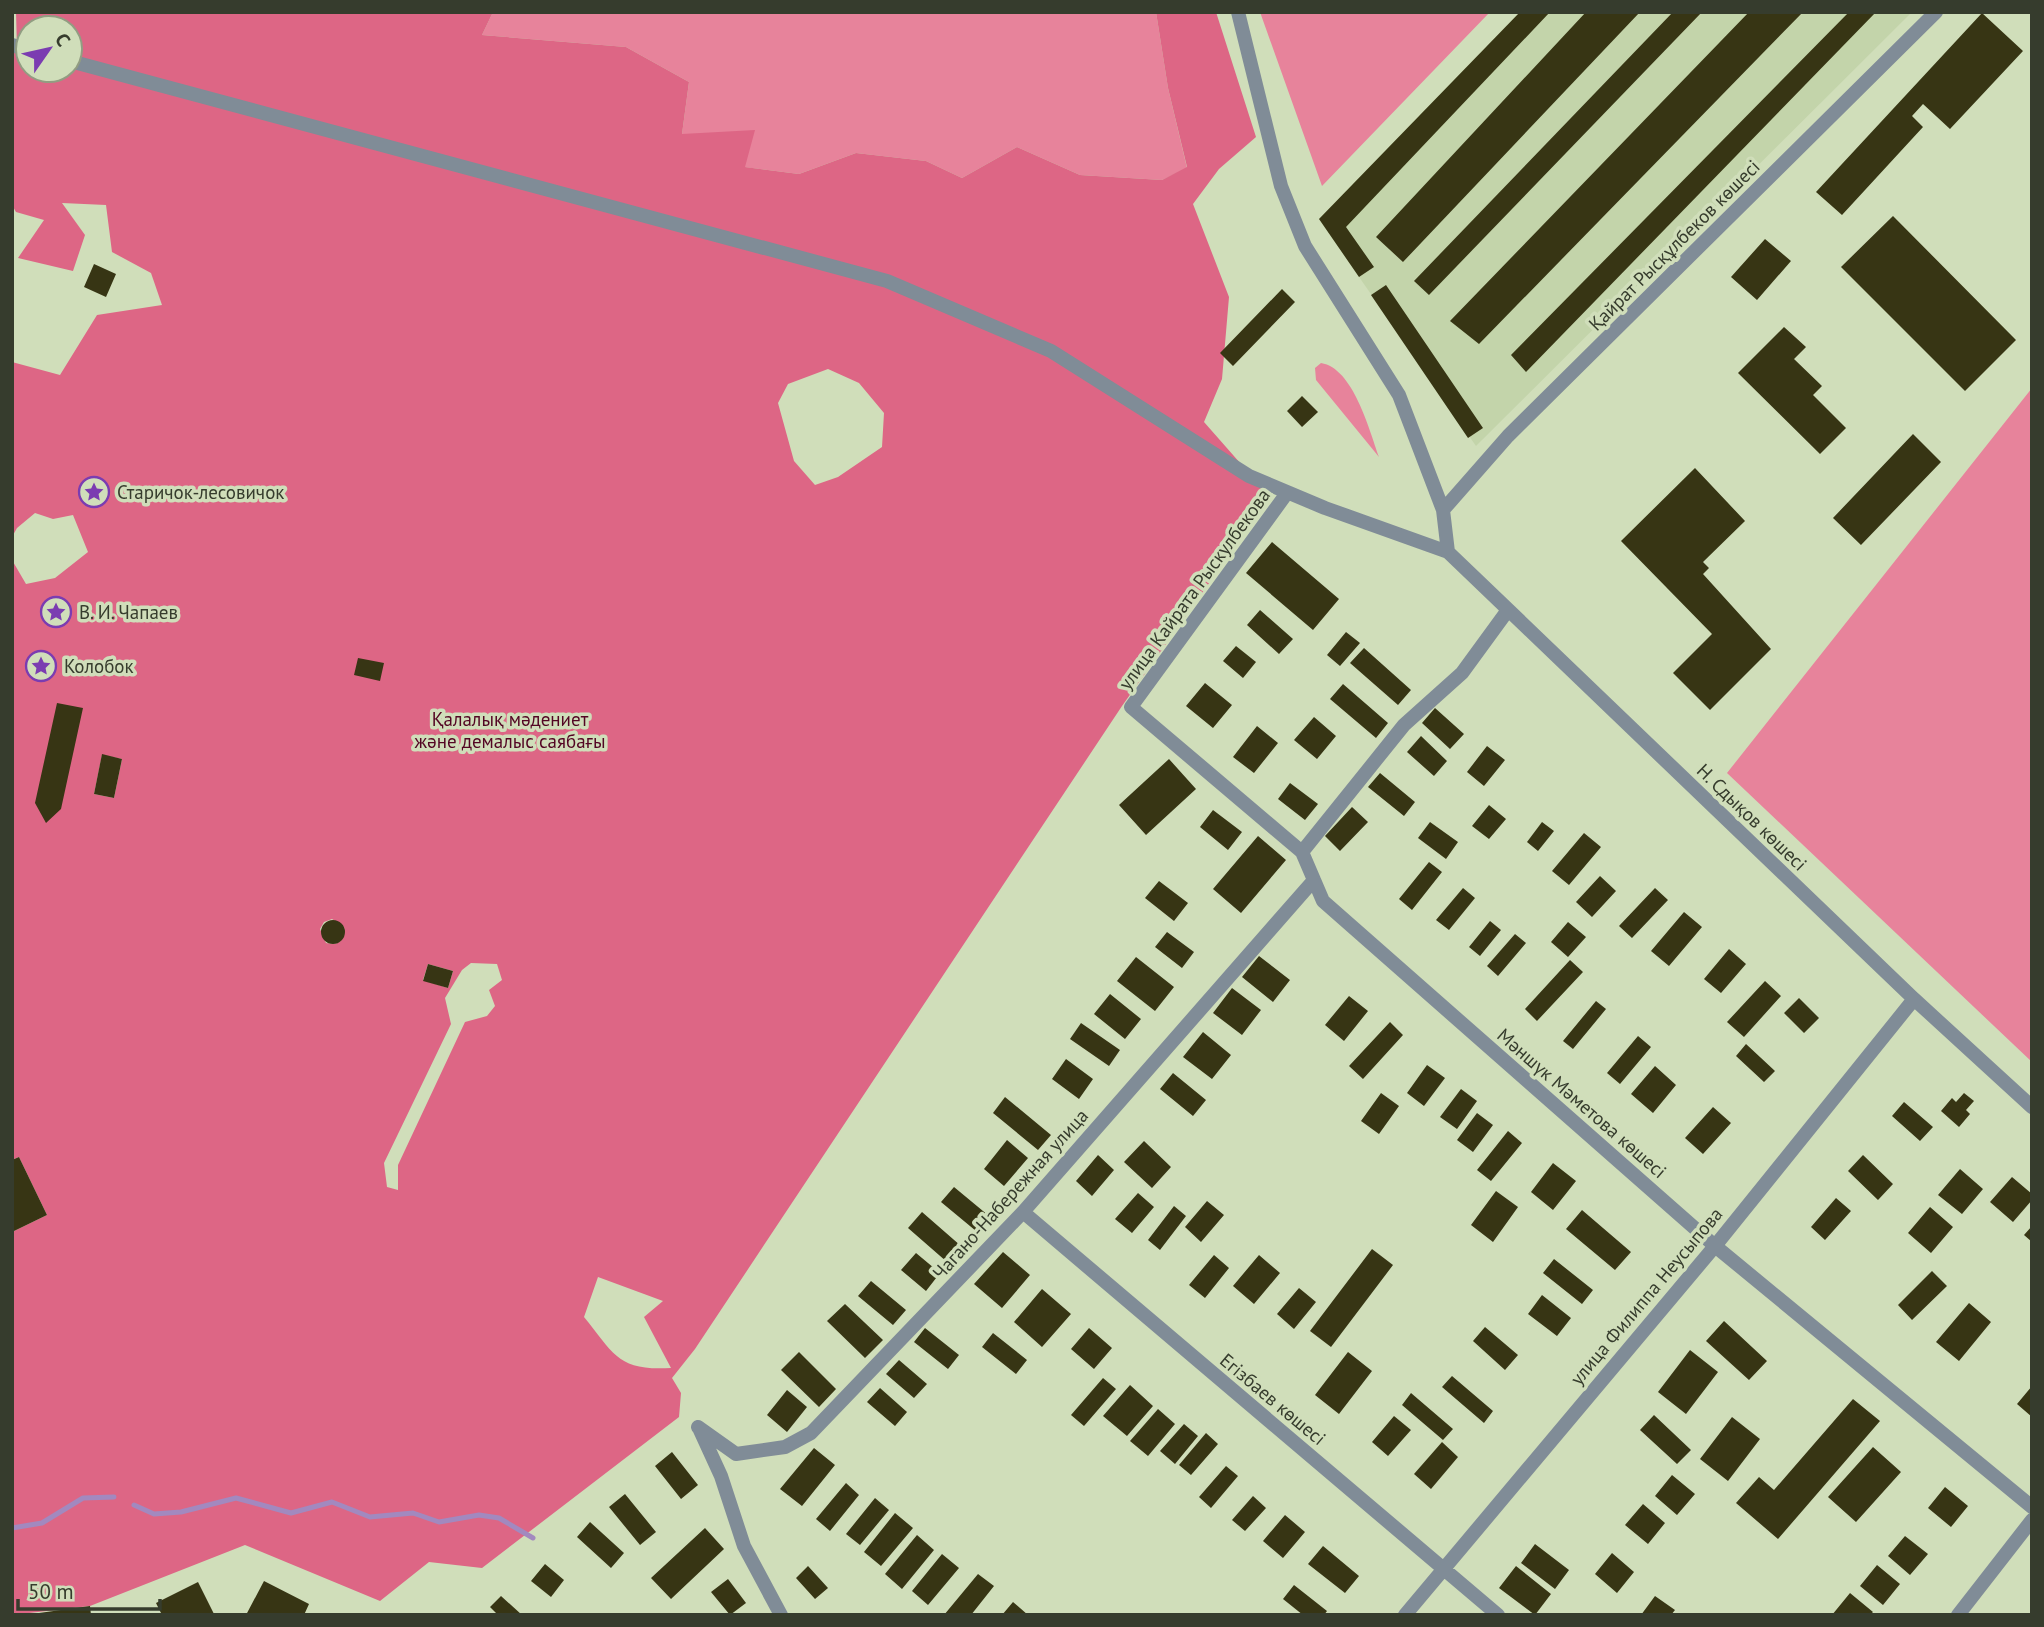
<svg xmlns="http://www.w3.org/2000/svg" width="2044" height="1627" font-family="'PT Sans',sans-serif">
<style>
.built{fill:#c3d4aa}
.green{fill:#e7839b}
.forest{fill:#dd6685;fill-rule:evenodd}
.lines{fill:none;stroke-linecap:round;stroke-linejoin:round}
.stream{stroke:#a289bf;stroke-width:5}
.building{fill:#373514}
.street{stroke:#808c97;stroke-width:14}
.labels{text-anchor:middle;stroke-width:7;stroke-linejoin:round;paint-order:stroke}
.street-label{font-size:19px;fill:#363c2d;stroke:#d0deba}
.poi-label{font-size:19px;fill:#363c2d;stroke:#d0deba;text-anchor:start}
.park-label{font-size:19px;fill:#530523;stroke:#d0deba}
</style>
<rect width="100%" height="100%" fill="#d0deba"/>
<path class="built" d="M1520 12H1912L1476 446 1319 219Z"/>
<path class="green" d="M493 12H1156L1168 88 1187 168 1162 180 1080 175 1017 147 962 178 926 161 856 153 799 174 744 167 682 134 689 82 626 47 482 35Z
M1260 12H1490L1322 186Z
M1321 363C1353 368 1369 429 1379 457L1316 380 1315 368Z
M2032 388V1062L1727 773Z"/>
<path class="forest" d="M16 12H493L482 35 626 47 689 82 682 134 755 130 745 167 799 174 856 153 926 161 962 178 1017 147 1080 175 1162 180 1187 167 1168 88 1156 12H1216L1256 137 1219 169 1193 204 1229 297 1222 379 1204 422 1270 497 1122 706 695 1349 672 1378 681 1393 679 1417 482 1568 429 1562 380 1601 245 1545 90 1606 12 1615V1232L47 1215 19 1157 12 1160V560L26 584 55 578 88 552 73 515 53 519 35 513 17 528 12 537V362L60 375 97 315 162 305 151 273 112 252 106 205 62 203 85 235 73 271 18 258 44 220 16 212 12 205V50L17 49ZM28 28H70V70H28ZM828 369 859 383 884 413 882 447 838 477 815 485 794 461 778 403 788 384ZM102 755 122 759 114 798 94 794ZM332 919 344 927C346 940 339 946 326 943L320 929 324 922ZM471 963 497 964 502 980 489 990 495 1006 487 1016 465 1022 398 1165V1190L387 1187 384 1163 451 1024 445 998 462 970ZM428 964 453 971 448 988 423 980ZM598 1277 663 1301 644 1317 671 1368C618 1371 615 1355 584 1317Z"/>
<g class="lines">
<path class="stream" d="M134 1505 154 1514 181 1512 236 1498 291 1513 332 1502 370 1517 413 1513 439 1522 479 1515 499 1518 533 1538
M12 1528 42 1523 83 1498 114 1497"/>
</g>
<path class="building" d="M1520 12H1550L1346 227 1374 267 1359 277 1319 219Z
M1586 12H1640L1403 262 1376 237Z
M1673 12H1702L1429 295 1414 281Z
M1749 12H1803L1479 344 1450 321Z
M1849 12H1876L1526 372 1511 355Z
M1982 13 2023 51 1950 129 1923 104 1912 116 1923 127 1842 215 1816 192Z
M1893 216 2016 340 1965 391 1841 267Z
M1765 239 1791 261 1757 300 1731 277Z
M94 264 116 274 106 297 84 287Z
M1386 285 1483 428 1468 438 1371 295Z
M1282 289 1295 302 1233 366 1220 353Z
M1784 327 1806 347 1794 359 1822 386 1813 395 1846 428 1820 454 1738 373Z
M1302 396 1318 412 1302 427 1287 411Z
M1913 434 1941 462 1861 545 1833 518Z
M1695 468 1745 521 1703 562 1709 568 1703 574 1771 649 1710 710 1673 673 1712 634 1621 541Z
M1272 542 1339 599 1313 630 1246 573Z
M1260 610 1293 639 1279 654 1247 625Z
M1346 632 1360 643 1340 666 1327 655Z
M1236 646 1256 662 1243 678 1223 661Z
M1364 648 1411 690 1398 705 1350 663Z
M358 658 384 663 380 681 354 675Z
M1205 683 1232 705 1213 728 1186 706Z
M1343 684 1388 723 1376 738 1330 699Z
M57 703 83 708 61 809 46 823 35 803Z
M1435 708 1464 734 1450 749 1422 723Z
M1314 717 1336 736 1317 759 1294 740Z
M1257 726 1278 743 1254 773 1233 757Z
M1421 736 1447 761 1434 776 1407 752Z
M1487 746 1505 760 1484 786 1467 772Z
M102 754 122 759 114 798 94 794Z
M1169 759 1196 789 1146 835 1119 805Z
M1380 773 1415 802 1404 816 1368 787Z
M1290 783 1318 804 1305 820 1278 799Z
M1489 805 1506 819 1489 839 1472 826Z
M1352 807 1368 822 1340 851 1325 836Z
M1213 810 1242 832 1228 850 1200 827Z
M1430 822 1458 842 1446 859 1418 838Z
M1542 822 1554 831 1538 851 1527 842Z
M1584 833 1601 847 1569 885 1552 871Z
M1258 836 1286 860 1241 913 1213 889Z
M1429 862 1442 872 1412 910 1399 899Z
M1600 876 1616 891 1592 917 1576 902Z
M1159 881 1188 903 1174 921 1145 898Z
M1463 888 1475 898 1449 930 1436 920Z
M1655 888 1668 900 1632 938 1619 926Z
M1684 912 1702 927 1669 966 1651 951Z
M321 932a12 12 0 1 1 24 0a12 12 0 1 1-24 0Z
M1490 921 1501 930 1480 956 1469 947Z
M1568 922 1586 937 1568 957 1551 942Z
M1167 932 1194 952 1182 968 1155 947Z
M1515 934 1526 943 1498 976 1487 966Z
M1729 949 1746 964 1721 993 1704 979Z
M1259 956 1290 980 1273 1002 1242 977Z
M1136 957 1174 987 1155 1011 1117 981Z
M1570 960 1583 972 1537 1021 1525 1009Z
M428 964 453 971 448 988 423 981Z
M1765 981 1781 996 1744 1037 1727 1022Z
M1232 988 1261 1010 1242 1035 1213 1013Z
M1110 994 1141 1019 1125 1039 1094 1014Z
M1349 996 1368 1011 1344 1041 1325 1025Z
M1799 998 1819 1018 1804 1033 1784 1013Z
M1596 1001 1606 1009 1573 1049 1563 1041Z
M1390 1022 1403 1035 1363 1079 1349 1066Z
M1081 1023 1120 1050 1109 1066 1070 1039Z
M1203 1032 1231 1055 1212 1079 1183 1057Z
M1638 1036 1651 1047 1620 1084 1607 1073Z
M1746 1044 1775 1071 1764 1082 1736 1056Z
M1066 1059 1093 1079 1079 1099 1052 1079Z
M1427 1065 1445 1078 1424 1106 1407 1093Z
M1655 1066 1676 1085 1653 1113 1631 1094Z
M1173 1073 1206 1100 1193 1116 1160 1089Z
M1461 1089 1477 1101 1457 1129 1440 1117Z
M1381 1093 1399 1106 1379 1134 1361 1121Z
M1964 1093 1974 1101 1966 1110 1970 1114 1959 1127 1941 1111 1952 1098 1956 1102Z
M1005 1097 1051 1135 1038 1150 993 1113Z
M1904 1102 1933 1127 1920 1141 1892 1116Z
M1713 1107 1731 1123 1703 1154 1685 1138Z
M1477 1113 1493 1125 1473 1152 1457 1140Z
M1508 1131 1522 1143 1491 1181 1477 1170Z
M1007 1140 1028 1158 1004 1186 984 1169Z
M1144 1141 1171 1167 1152 1188 1124 1162Z
M1098 1155 1114 1170 1092 1196 1076 1181Z
M1863 1155 1893 1184 1878 1200 1848 1171Z
M19 1157 47 1215 12 1232V1160Z
M1553 1163 1576 1181 1553 1210 1531 1192Z
M1960 1169 1983 1189 1962 1214 1938 1195Z
M2012 1177 2032 1194V1200L2013 1222 1990 1202Z
M954 1187 989 1216 976 1231 941 1202Z
M1496 1191 1518 1207 1493 1242 1471 1225Z
M1138 1193 1154 1207 1132 1233 1115 1219Z
M1836 1198 1851 1211 1825 1240 1811 1227Z
M1207 1201 1224 1215 1201 1242 1185 1227Z
M1174 1206 1186 1216 1160 1250 1148 1240Z
M1930 1207 1953 1227 1931 1253 1908 1233Z
M1582 1210 1631 1252 1615 1270 1566 1229Z
M922 1212 961 1246 947 1262 908 1228Z
M2032 1226V1242L2024 1235Z
M1372 1249 1393 1265 1331 1347 1310 1331Z
M1003 1252 1030 1275 1002 1308 974 1284Z
M916 1253 940 1273 926 1291 901 1270Z
M1214 1255 1229 1268 1205 1298 1189 1285Z
M1259 1255 1280 1273 1254 1304 1233 1286Z
M1554 1259 1593 1290 1582 1304 1543 1273Z
M1932 1271 1947 1286 1912 1320 1898 1305Z
M871 1281 906 1310 893 1325 858 1296Z
M1299 1288 1316 1302 1294 1329 1277 1314Z
M1042 1289 1071 1314 1042 1347 1014 1322Z
M1542 1295 1571 1318 1557 1336 1528 1314Z
M1969 1303 1991 1322 1959 1361 1936 1342Z
M845 1304 883 1340 865 1358 827 1321Z
M1724 1321 1767 1361 1749 1380 1706 1341Z
M1485 1327 1518 1355 1505 1370 1473 1341Z
M925 1328 959 1355 948 1369 914 1342Z
M1089 1328 1112 1348 1094 1369 1071 1349Z
M993 1333 1027 1360 1016 1374 982 1347Z
M1690 1350 1718 1372 1686 1414 1658 1392Z
M799 1352 836 1389 819 1407 781 1370Z
M1348 1352 1372 1371 1339 1414 1315 1395Z
M899 1360 927 1384 914 1398 886 1374Z
M1452 1376 1493 1411 1484 1423 1442 1387Z
M1103 1378 1116 1389 1084 1426 1071 1415Z
M1130 1385 1153 1406 1127 1436 1103 1416Z
M2032 1386V1417L2017 1404Z
M880 1388 907 1412 895 1426 867 1402Z
M787 1390 807 1407 787 1432 767 1415Z
M1411 1393 1453 1429 1443 1440 1402 1405Z
M1853 1399 1880 1421 1778 1539 1736 1503 1759 1477 1774 1490Z
M1158 1409 1175 1424 1148 1456 1130 1441Z
M1654 1415 1691 1450 1677 1464 1640 1430Z
M1394 1416 1411 1430 1388 1456 1372 1442Z
M1732 1417 1760 1439 1728 1481 1700 1459Z
M1184 1424 1198 1436 1175 1464 1160 1451Z
M1206 1433 1218 1444 1191 1475 1179 1465Z
M1442 1442 1458 1457 1431 1489 1414 1474Z
M1873 1447 1901 1472 1856 1522 1828 1497Z
M814 1448 835 1465 802 1506 780 1489Z
M672 1452 698 1485 681 1499 655 1466Z
M1226 1466 1238 1476 1211 1508 1199 1497Z
M1672 1475 1695 1494 1677 1515 1655 1496Z
M846 1483 859 1495 830 1531 816 1519Z
M1945 1487 1968 1506 1951 1527 1928 1508Z
M625 1494 656 1532 640 1545 609 1507Z
M1253 1496 1266 1508 1245 1531 1232 1520Z
M875 1498 889 1510 860 1545 846 1534Z
M1643 1504 1665 1523 1648 1544 1625 1525Z
M895 1513 913 1528 881 1566 864 1552Z
M1285 1515 1305 1532 1283 1558 1263 1541Z
M590 1522 624 1553 611 1568 577 1537Z
M705 1528 724 1549 671 1599 651 1578Z
M917 1535 934 1550 902 1589 885 1574Z
M1905 1536 1928 1554 1910 1575 1888 1556Z
M1535 1544 1569 1570 1555 1589 1521 1563Z
M1323 1546 1359 1576 1345 1593 1308 1564Z
M1612 1553 1634 1572 1617 1593 1595 1574Z
M942 1554 959 1568 928 1605 912 1591Z
M545 1564 564 1580 551 1597 531 1581Z
M1877 1565 1900 1584 1883 1605 1860 1586Z
M808 1566 828 1588 815 1599 796 1578Z
M1516 1566 1551 1594 1535 1615 1499 1588Z
M978 1574 994 1586 971 1615H944Z
M728 1579 746 1603 730 1615 711 1592Z
M264 1581 309 1604 304 1615H246Z
M198 1582 214 1614 162 1615 156 1603Z
M1294 1585 1327 1611 1324 1615H1303L1283 1599Z
M1850 1593 1873 1612 1870 1615H1832Z
M501 1596 522 1615H498L490 1607Z
M1655 1596 1675 1610 1671 1615H1641Z
M1013 1602 1028 1615H1002Z
M90 1606 91 1615H39V1613Z"/>
<g class="lines">
<path class="street" d="M1238 12 1281 186 1305 246 1399 395 1443 510 1448 552
M12 45 28 50
M70 61 887 281 1051 351 1249 476 1325 508 1448 552 1914 999 2032 1107
M1287 493 1131 707 1302 852 1323 901 1715 1246 2032 1507
M1443 510 1508 436 1936 12
M1302 852 1404 725 1462 673 1508 610
M1023 1212 1498 1615
M698 1427 736 1454 785 1447 811 1433 1023 1212 1314 880
M699 1428 721 1476 744 1546 781 1615
M1405 1615 1715 1246 1914 999
M1958 1615 2032 1520"/>
</g>
<defs>
<g id="sight-ring" transform="scale(1.575)"><circle r="9.5" fill="#d0deba" stroke="#7b3cb1" stroke-width="1.5"/><path d="M0-6L1.8-2.2L6-1.7L2.9 1.2L3.7 5.4L0 3.3L-3.7 5.4L-2.9 1.2L-6-1.7L-1.8-2.2Z" fill="#7b3cb1"/></g>
</defs>
<g fill-rule="evenodd">
<use href="#sight-ring" x="94" y="492"/>
<use href="#sight-ring" x="56" y="612"/>
<use href="#sight-ring" x="41" y="666"/>
</g>
<g class="labels">
<g class="street-label">
<text transform="translate(1674 245) rotate(-45)" y="7">Қайрат Рысқұлбеков көшесі</text>
<text transform="translate(1194 589) rotate(-54)" y="7">улица Кайрата Рыскулбекова</text>
<text transform="translate(1752 817) rotate(44)" y="7">Н. Сдықов көшесі</text>
<text transform="translate(1582 1103) rotate(41)" y="7">Мәншүк Мәметова көшесі</text>
<text transform="translate(1010 1194) rotate(-48)" y="7">Чагано-Набережная улица</text>
<text transform="translate(1646 1296) rotate(-50)" y="7">улица Филиппа Неусыпова</text>
<text transform="translate(1273 1399) rotate(40)" y="7">Егізбаев көшесі</text>
</g>
<g class="poi-label">
<text x="117" y="499">Старичок-лесовичок</text>
<text x="79" y="619">В. И. Чапаев</text>
<text x="64" y="673">Колобок</text>
</g>
<g class="park-label">
<text x="510" y="726">Қалалық мәдениет<tspan x="510" dy="22">және демалыс саябағы</tspan></text>
</g>
</g>
<rect width="2044" height="1627" fill="none" stroke="#363c2d" stroke-width="28"/>
<g transform="translate(49 49) rotate(56)"><circle r="33" fill="#d0deba" stroke="#929d82" stroke-width="2"/>
<path d="M0-5L12 26L0 18L-12 26Z" fill="#7b3cb1"/>
<text y="-10" font-size="19" font-weight="bold" text-anchor="middle" fill="#363c2d">С</text>
</g>
<path d="M18 1599v10h142v-10" fill="none" stroke="#363c2d" stroke-width="3.5"/>
<text x="28" y="1599" font-size="21" fill="#363c2d" stroke="#d0deba" stroke-width="5" paint-order="stroke">50 m</text>
</svg>
